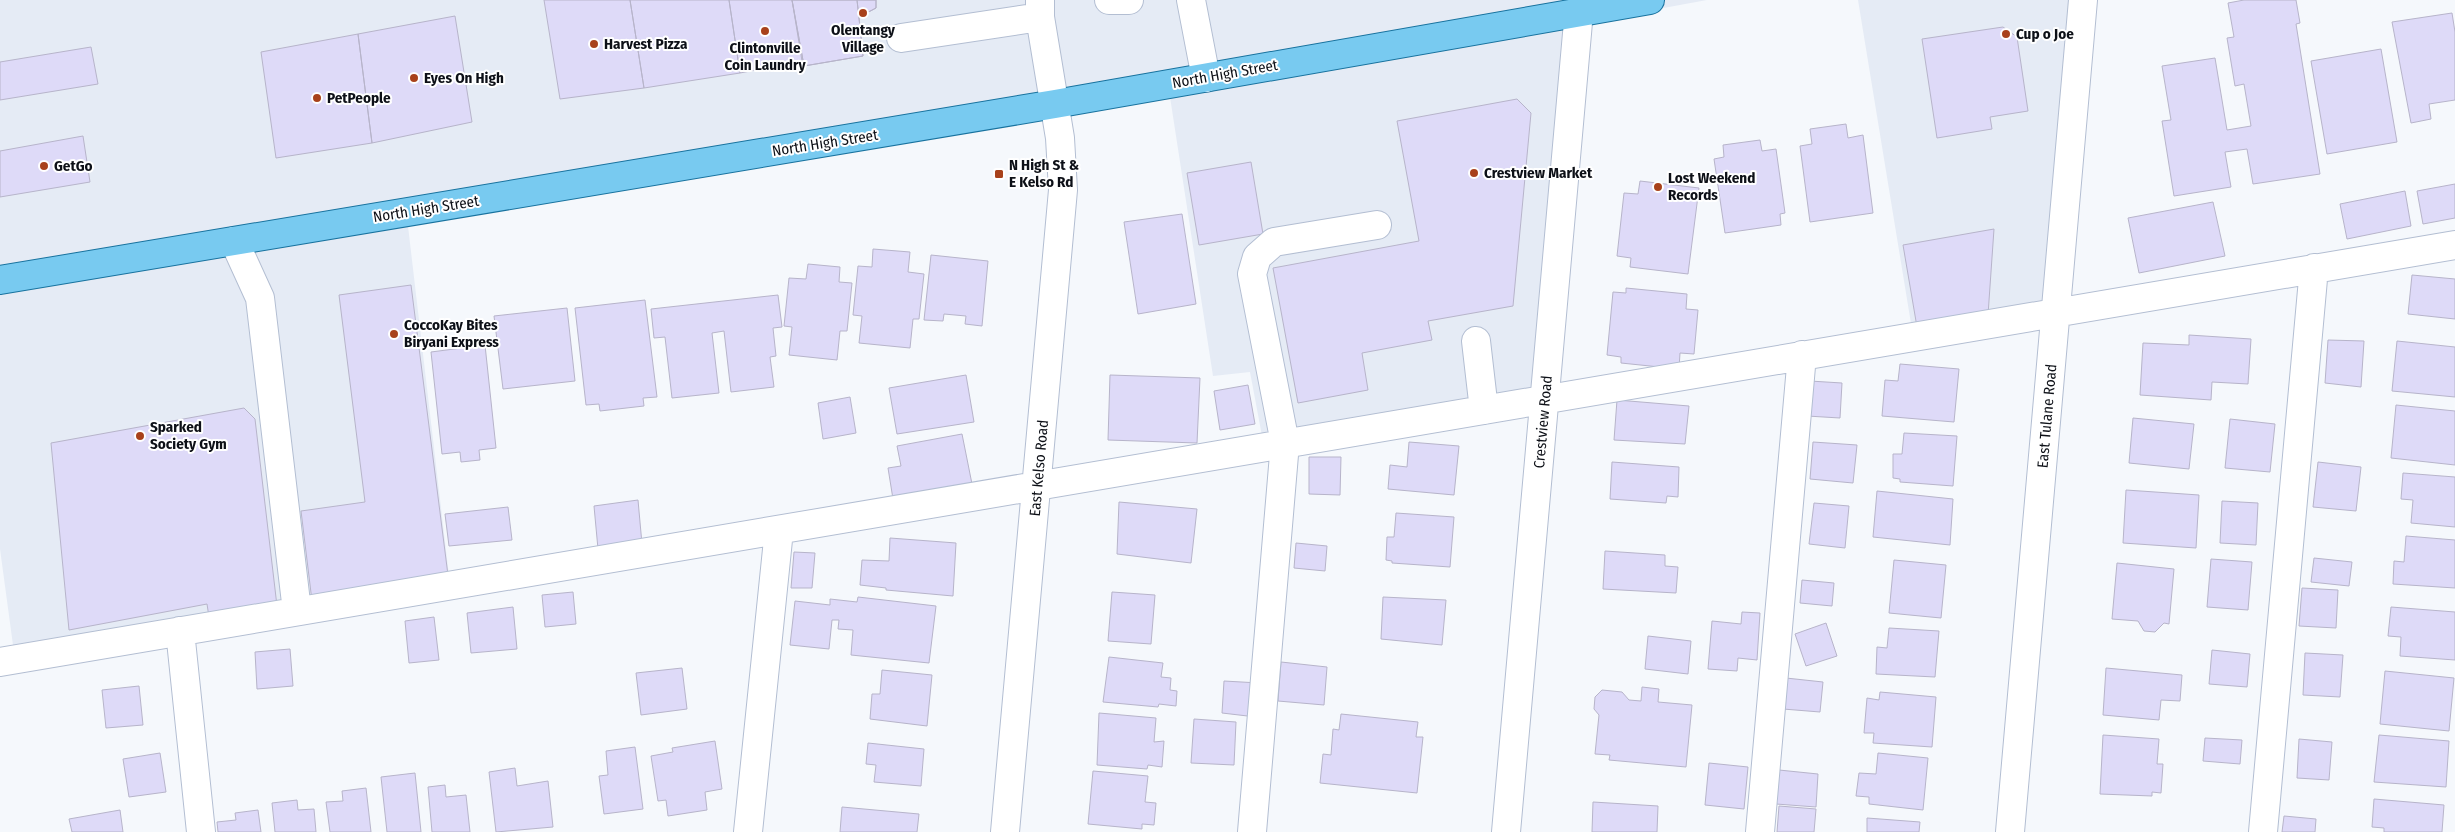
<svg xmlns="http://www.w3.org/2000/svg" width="2455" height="832" font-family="'Fira Sans Condensed',sans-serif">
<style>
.built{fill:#e5ebf5}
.building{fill:#dedaf8;stroke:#b7b4ca}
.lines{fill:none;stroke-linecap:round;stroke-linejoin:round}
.minor-casing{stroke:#b3bed2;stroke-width:30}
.major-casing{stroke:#18729e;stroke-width:30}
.minor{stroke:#fff;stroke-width:28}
.major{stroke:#78caf0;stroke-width:28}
.poi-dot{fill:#a8411b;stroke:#fff;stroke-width:2}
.labels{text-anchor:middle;stroke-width:4;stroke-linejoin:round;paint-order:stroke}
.poi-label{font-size:15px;font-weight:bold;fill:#0d1017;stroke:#fff;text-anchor:start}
.street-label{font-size:15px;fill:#0d1017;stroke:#fff}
</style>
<rect width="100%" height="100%" fill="#f5f8fc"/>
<path class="built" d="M0 0H1707L1571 25 1549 394 1265 452 1250 372 1213 376 1168 84 406 209 451 593 15 660 0 549Z
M1858 0H2090L2061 318 1915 348Z"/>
<path class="building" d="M544 0H630L644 88 560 99Z
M630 0H729L740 73 644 88Z
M729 0H792L802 61 740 73Z
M792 0H876V8L859 17 863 56 804 66Z
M792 0H857L863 56 804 66Z
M857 0H876V8L859 17Z
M2244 0H2296L2300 23 2296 24 2320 174 2253 184 2247 149 2225 152 2231 187 2174 196 2162 121 2171 120 2162 66 2215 58 2227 130 2251 126 2244 84 2235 86 2227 38 2234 37 2228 3Z
M2452 13 2455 32V100L2429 104 2431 119 2411 123 2392 22Z
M455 16 472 122 372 143 358 34Z
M2003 27 2017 37 2028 111 1990 117 1992 129 1937 138 1922 39Z
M358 34 372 143 276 158 261 52Z
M91 47 98 84 0 100V62Z
M2381 49 2397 142 2327 154 2311 61Z
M1517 99 1531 113 1513 306 1428 321 1432 340 1362 353 1368 390 1298 403 1273 268 1419 241 1397 121Z
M1846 124 1848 138 1863 135 1873 213 1810 222 1800 146 1812 144 1810 129Z
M83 136 90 182 0 197V151Z
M1760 140 1762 151 1776 149 1785 213 1780 214 1781 225 1725 233 1714 159 1724 157 1723 145Z
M1251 162 1263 234 1199 245 1187 173Z
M1640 181 1699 188 1688 274 1630 267 1631 258 1617 256 1624 193 1638 194Z
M2455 184V218L2423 224 2417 191Z
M2405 191 2411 226 2347 239 2340 204Z
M2213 202 2225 256 2139 273 2128 218Z
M1182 214 1196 304 1138 314 1124 222Z
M1994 229 1988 315 1917 327 1903 245Z
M873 249 910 252 908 272 924 274 919 319H913L910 348 859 343 862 316 853 315 858 266 872 267Z
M931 255 988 261 982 326 965 324 966 316 944 314 943 321 924 320Z
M808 264 840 267 839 282 852 283 847 331H840L837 360 789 355 792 327 784 326 789 278 806 279Z
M2412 275 2455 279V319L2408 314Z
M411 285 449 583 312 601 301 511 365 502 339 295Z
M1626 288 1687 294 1686 309 1698 310 1694 354 1680 353 1679 369 1621 363V357L1607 355 1613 292 1626 293Z
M778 295 782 327 773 328 776 356 770 357 774 387 731 392 724 331 712 333 719 393 672 398 665 337 654 338 651 309Z
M645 300 657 397 643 398 644 406 600 411 599 404 586 405 575 308Z
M567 308 575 381 503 389 494 316Z
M2189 335 2251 339 2248 384 2212 382 2211 400 2140 395 2143 343 2189 345Z
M2328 340 2364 341 2361 387 2325 383Z
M2397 341 2455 347V397L2392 391Z
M485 345 496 448 479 450 480 460 461 462 460 452 442 454 431 352Z
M1900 364 1959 369 1954 422 1882 416 1885 380 1898 381Z
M966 375 974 422 897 434 889 388Z
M1110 375 1200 378 1197 443 1108 440Z
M1810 381 1842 383 1840 418 1807 416Z
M1248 385 1255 424 1220 430 1214 391Z
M850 397 856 433 823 439 818 403Z
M1617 400 1689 406 1685 444 1614 440Z
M2396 405 2455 411V465L2391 458Z
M244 408 255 419 277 606 209 617 207 604 69 630 51 443Z
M2133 418 2194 424 2189 469 2129 463Z
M2230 419 2275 424 2270 472 2225 468Z
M1904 433 1957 436 1953 486 1900 482V479L1893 478V454H1902Z
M962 434 972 484 893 499 888 468 901 466 897 446Z
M1409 442 1459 446 1454 495 1388 489 1390 465 1407 467Z
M1813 442 1857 445 1853 483 1810 479Z
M1309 457H1341L1340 495 1309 494Z
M1612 462 1679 467 1678 497 1667 496 1666 503 1610 499Z
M2318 462 2361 467 2356 511 2313 507Z
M2403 473 2455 477V527L2411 523 2413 500 2401 499Z
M2126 490 2199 495 2196 548 2123 543Z
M1877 491 1953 499 1950 545 1873 537Z
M638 500 642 544 598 549 594 506Z
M2222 501 2258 503 2256 545 2220 543Z
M1119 502 1197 509 1191 563 1117 554Z
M1814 503 1849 506 1845 548 1809 544Z
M508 507 512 540 449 546 445 514Z
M1396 513 1454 517 1450 567 1392 563V561L1386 560 1387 537H1394Z
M2406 536 2455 540V588L2393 584 2394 561 2404 562Z
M890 538 956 543 953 596 886 590V588L860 585 862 560 889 561Z
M1296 543 1327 546 1325 571 1294 568Z
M1605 551 1665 555V566L1678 567 1676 593 1603 589Z
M794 552 815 553 812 588H791Z
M2314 558 2352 562 2349 586 2311 582Z
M2211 559 2252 562 2248 610 2207 607Z
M1894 560 1946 565 1941 618 1889 613Z
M2117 563 2174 569 2169 624 2164 623 2155 632 2144 631 2138 621 2112 619Z
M1802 580 1834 583 1832 606 1800 603Z
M2302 588 2338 590 2336 628 2299 626Z
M573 592 576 624 545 627 542 595Z
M1112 592 1155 595 1151 644 1108 641Z
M858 597 936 606 929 663 851 655 853 630 838 629 839 620H832L829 649 790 645 795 601 830 605V599L857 602Z
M1383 597 1446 600 1442 645 1381 639Z
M513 607 517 649 471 653 467 613Z
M2391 607 2455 612V660L2400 656 2401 637 2388 636Z
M1742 612 1760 613 1757 660 1738 658 1737 671 1708 669 1712 621 1741 624Z
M434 617 439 660 409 663 405 621Z
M1826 623 1837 656 1806 666 1795 634Z
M1889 628 1939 631 1935 677 1876 674 1877 647 1887 648Z
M1648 636 1691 641 1688 674 1645 669Z
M290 649 293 686 257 689 255 652Z
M2212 650 2250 654 2247 687 2209 684Z
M2305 653 2343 655 2340 697 2303 695Z
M1109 657 1163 663 1161 677 1171 678 1170 690 1177 691 1176 706 1159 704 1158 707 1103 702Z
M1281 662 1327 667 1324 705 1278 701Z
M682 668 687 709 641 715 636 673Z
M2106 668 2182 675 2180 701 2161 700 2159 720 2103 715Z
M882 670 932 675 927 726 870 719 872 694H880Z
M2385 671 2454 678 2449 731 2380 724Z
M1786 678 1823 682 1820 712 1783 709Z
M1224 681 1259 683 1256 717 1222 713Z
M139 686 143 725 106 728 102 690Z
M1642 687 1659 689 1658 702 1692 705 1686 767 1609 760 1610 755 1595 754 1599 715 1594 709 1595 697 1602 690 1622 692 1629 700 1641 701Z
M1880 692 1936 697 1932 747 1873 743 1874 733H1864L1867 698 1879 700Z
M1099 713 1156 718 1154 742 1164 741 1162 767 1148 765 1147 769 1097 765Z
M1341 714 1418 722 1416 737H1423L1417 793 1320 783 1323 754 1331 755 1333 729 1339 730Z
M1194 719 1236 722 1234 765 1191 763Z
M2103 735 2159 739 2157 764H2163L2161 793 2152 792V796L2100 794Z
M2379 735 2449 741 2446 787 2374 782Z
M2205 738 2242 740 2240 764 2203 761Z
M2299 739 2332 742 2329 780 2297 778Z
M715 741 722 789 705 792 707 810 668 816 666 800 658 801 651 756 673 752 672 748Z
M868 743 924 749 921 786 874 782 876 765 866 764Z
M635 747 643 809 604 814 599 776 608 775 606 751Z
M160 753 166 792 129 797 123 759Z
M1878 753 1928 758 1923 810 1869 804V797L1856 796 1859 773 1876 774Z
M1709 763 1748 767 1744 809 1705 805Z
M515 768 517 786 548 781 553 827 496 832 489 772Z
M1779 770 1818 774 1816 807 1776 804Z
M1093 771 1148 776 1145 802 1156 803 1154 825 1142 824V829L1088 824Z
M415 773 421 832H387L381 777Z
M445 785 446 797 466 795 470 832H432L428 787Z
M366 788 371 832H330L326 802 343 801 342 791Z
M2374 799 2444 805 2442 832H2384V828L2372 827Z
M297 800 298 810 314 809 316 832H275L272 803Z
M1593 802 1658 806 1657 832H1592Z
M1779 806 1816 809 1814 832H1777Z
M842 807 919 814 917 832H840Z
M120 810 123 832H72L69 819Z
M258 810 261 832H218L217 822 236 820 235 813Z
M2284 816 2316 819 2315 832H2282Z
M1867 818 1920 822 1919 832H1867Z"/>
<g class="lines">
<g class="minor-casing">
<path id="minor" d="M1109 0H1129
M1191 0 1206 78
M901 38 1040 17
M234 241 260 298 297 611
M1476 341 1484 410
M180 631 201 832
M0 662 2455 245
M748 832 779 530
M1005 832 1063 190 1060 138 1040 17V0
M1252 832 1285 443 1252 274 1257 257 1274 242 1377 225
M1506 832 1579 11
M1760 832 1802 355
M2010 832 2083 0
M2263 832 2314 268"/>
</g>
<g class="major-casing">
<path id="major" d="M0 280 1055 104 1650 0"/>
</g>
<use href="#minor" class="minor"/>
<use href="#major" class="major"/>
</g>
<g class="poi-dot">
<circle cx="863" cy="13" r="5"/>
<circle cx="765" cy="31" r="5"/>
<circle cx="2006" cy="34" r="5"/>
<circle cx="594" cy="44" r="5"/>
<circle cx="414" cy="78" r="5"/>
<circle cx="317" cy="98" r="5"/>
<circle cx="44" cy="166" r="5"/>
<circle cx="1474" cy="173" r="5"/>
<rect x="994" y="169" width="10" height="10" rx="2.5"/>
<circle cx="1658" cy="187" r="5"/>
<circle cx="394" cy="334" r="5"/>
<circle cx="140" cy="436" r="5"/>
</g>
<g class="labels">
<g class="poi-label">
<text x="863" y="35" text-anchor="middle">Olentangy<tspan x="863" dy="17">Village</tspan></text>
<text x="2016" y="39">Cup o Joe</text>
<text x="604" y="49">Harvest Pizza</text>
<text x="765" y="53" text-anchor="middle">Clintonville<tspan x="765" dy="17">Coin Laundry</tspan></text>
<text x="424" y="83">Eyes On High</text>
<text x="327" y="103">PetPeople</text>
<text x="1009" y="170">N High St &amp;<tspan x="1009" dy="17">E Kelso Rd</tspan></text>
<text x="54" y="171">GetGo</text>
<text x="1484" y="178">Crestview Market</text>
<text x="1668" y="183">Lost Weekend<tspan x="1668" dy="17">Records</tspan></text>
<text x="404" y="330">CoccoKay Bites<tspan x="404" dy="17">Biryani Express</tspan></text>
<text x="150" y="432">Sparked<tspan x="150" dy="17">Society Gym</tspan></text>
</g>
<g class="street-label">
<text transform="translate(1225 74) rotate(-10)" y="5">North High Street</text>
<text transform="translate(825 143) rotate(-9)" y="5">North High Street</text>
<text transform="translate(426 209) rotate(-9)" y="5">North High Street</text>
<text transform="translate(2047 416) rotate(-85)" y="5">East Tulane Road</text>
<text transform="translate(1543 422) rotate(-85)" y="5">Crestview Road</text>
<text transform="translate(1039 468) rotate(-85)" y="5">East Kelso Road</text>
</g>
</g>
</svg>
